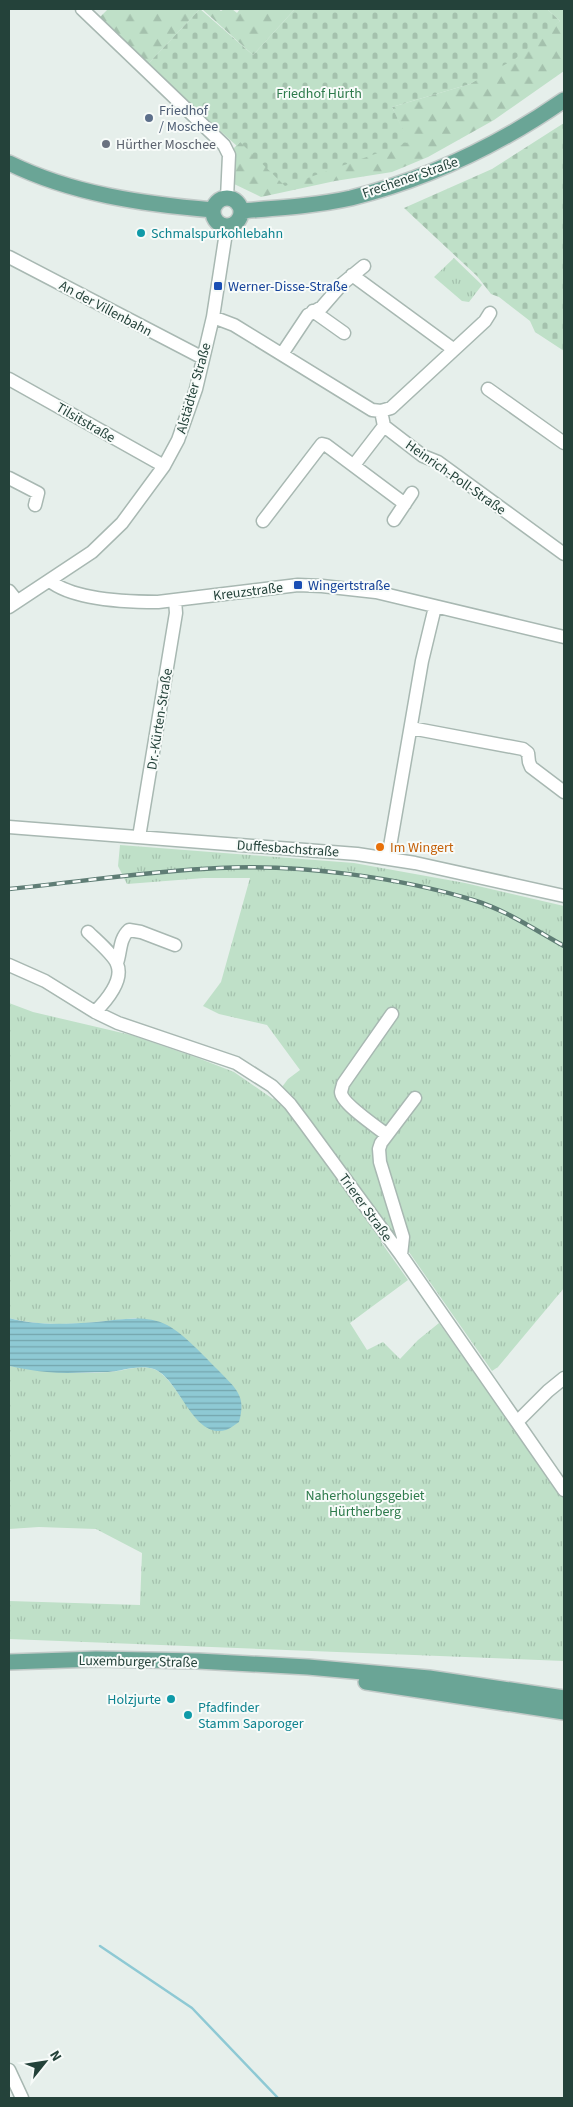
<svg xmlns="http://www.w3.org/2000/svg" width="573" height="2107" font-family="'Source Sans 3',sans-serif">
<style>
.forest{fill:url(#forest-firs)}
.cemetery{fill:url(#cemetery-stones)}
.park{fill:url(#park-tufts)}
.water{fill:url(#water-rules)}
.lines{fill:none;stroke-linecap:round;stroke-linejoin:round}
.stream{stroke:#8ec9d4;stroke-width:2.5}
.minor-casing{stroke:#a8b8b2;stroke-width:15}
.major-casing{stroke:#c2cac8;stroke-width:18}
.minor{stroke:#fff;stroke-width:12}
.major{stroke:#6aa596;stroke-width:15}
.rail-casing{stroke:#5f7d75;stroke-width:4.5}
.rail{stroke:#f7fbf9;stroke-width:2.5;stroke-dasharray:8;stroke-linecap:butt}
.service-dot{fill:#5c6f8a;stroke:#f7fbf9;stroke-width:2}
.worship-dot{fill:#6b7280;stroke:#f7fbf9;stroke-width:2}
.culture-dot{fill:#0f9aa8;stroke:#f7fbf9;stroke-width:2}
.transit-dot{fill:#1a4fb4;stroke:#f7fbf9;stroke-width:2}
.food-dot{fill:#e8710a;stroke:#f7fbf9;stroke-width:2}
.labels{text-anchor:middle;stroke-width:4;stroke-linejoin:round;paint-order:stroke}
.park-label{font-size:14px;fill:#2d7a4b;stroke:#f7fbf9}
.service-label{font-size:14px;fill:#4e5e75;stroke:#f7fbf9;text-anchor:start}
.worship-label{font-size:14px;fill:#5b616d;stroke:#f7fbf9;text-anchor:start}
.street-label{font-size:14px;fill:#24423a;stroke:#f7fbf9}
.culture-label{font-size:14px;fill:#0d838f;stroke:#f7fbf9;text-anchor:start}
.transit-label{font-size:14px;fill:#164399;stroke:#f7fbf9;text-anchor:start}
.food-label{font-size:14px;fill:#c56008;stroke:#f7fbf9;text-anchor:start}
</style>
<defs>
<pattern id="forest-firs" width="22" height="20" patternUnits="userSpaceOnUse" patternTransform="scale(1.25)"><rect width="22" height="20" fill="#bfe0c8"/><path d="M5 1l3.5 6h-7zM16 11l3.5 6h-7z" fill="#a4c1ad"/></pattern>
<pattern id="cemetery-stones" width="16" height="16" patternUnits="userSpaceOnUse" patternTransform="scale(1.25)"><rect width="16" height="16" fill="#bfe0c8"/><path d="M2 7V4a2 2 0 0 1 4 0v3zM10 15v-3a2 2 0 0 1 4 0v3z" fill="#a4c1ad"/></pattern>
<pattern id="park-tufts" width="24" height="20" patternUnits="userSpaceOnUse" patternTransform="scale(1.25)"><rect width="24" height="20" fill="#bfe0c8"/><path d="M3 7l-1-3M5 7V3M7 7l1-3M15 17l-1-3M17 17v-4M19 17l1-3" fill="none" stroke="#a4c1ad"/></pattern>
<pattern id="water-rules" width="6" height="5" patternUnits="userSpaceOnUse" patternTransform="scale(1.25)"><rect width="6" height="5" fill="#8ec9d4"/><path d="M0 2.5h6" fill="none" stroke="#74a5ad"/></pattern>
</defs>
<rect width="100%" height="100%" fill="#e6efeb"/>
<path class="forest" d="M108 9H200L147 65 99 18Z
M202 9H218L221 11 224 9H232L237 13 240 9H295L253 55Z
M547 9H564V71L494 120 428 157 392 172 335 181 261 197 232 183V150L240 142H408L392 107 470 84 560 21Z"/>
<path class="cemetery" d="M200 9 253 55 295 9H547L560 21 515 59 470 84 392 107 409 142 285 186 240 142 237 146 147 65Z
M564 123V351L535 332 530 321 499 297 491 294 477 276 404 208 492 169Z"/>
<path class="park" d="M454 258 482 285 469 302 462 301 434 277Z
M120 845 354 863 465 883 564 906V1288L498 1367 492 1371 395 1232 381 1242 408 1280 350 1323 367 1350 383 1342 400 1359 418 1340 439 1323 564 1499V1661L9 1639V1601L140 1605 142 1553 96 1529 39 1527 9 1529V1366C44 1371 82 1376 118 1371 129 1369 144 1364 156 1370 167 1376 175 1389 182 1399L136 1318C94 1322 50 1329 9 1318V1003L33 1012 131 1035 198 1058 234 1072 273 1099 288 1079 300 1070 267 1025 219 1014 203 1006 221 982 250 878H204L127 884 118 866Z"/>
<path class="water" d="M9 1318C37 1326 66 1324 96 1322 119 1320 145 1314 167 1325 184 1334 204 1356 218 1370 235 1388 247 1395 239 1422 236 1424 231 1428 226 1430 193 1440 180 1379 154 1369 139 1364 123 1371 108 1372 88 1372 67 1374 47 1372 34 1371 21 1368 9 1366Z"/>
<g class="lines">
<path class="stream" d="M100 1946 192 2008 278 2098"/>
<g class="minor-casing">
<path id="minor" d="M82 9 224 145 229 155 227 198
M9 257 203 358
M352 275 453 349
M313 311 344 333
M213 317 234 325 372 410 381 411 391 408 485 321 490 313
M282 354 308 315 322 307 342 284 364 266
M9 379 164 466
M488 389 564 443
M381 411 384 426 423 456 438 462 564 554
M354 465 384 426
M9 478 38 493 35 505
M394 520 412 493
M263 521 322 444 326 445 405 504
M50 581C74 600 128 602 158 602L298 585 322 586 376 592 564 637
M9 591 17 601
M9 607 92 552 122 523 164 466 178 440 196 389 213 317 227 226
M411 728 523 749 528 753 529 762 531 767 564 792
M9 827 357 854 415 863 564 896
M139 837 176 613 175 600
M388 858 422 661 435 607
M88 932C96 940 114 955 117 964 124 980 106 1001 95 1012
M117 963C121 952 119 939 129 930L141 932 175 945
M9 965 45 981 95 1012 118 1023 236 1063 272 1086 290 1104 305 1124 401 1255 564 1490
M387 1135C377 1127 341 1103 341 1092 341 1091 343 1085 343 1084L392 1014
M401 1255 403 1237 380 1162 379 1149 381 1143 415 1098
M517 1422 548 1391 564 1378
M9 2070 22 2098"/>
</g>
<g class="major-casing">
<path id="major" d="M9 163C72 194 143 204 213 210
M213 212a14 14 0 1 1 28 0a14 14 0 1 1-28 0Z
M241 211C278 208 315 206 351 198 428 179 499 145 564 100
M9 1662 96 1659 198 1661 308 1667 429 1678 564 1698
M366 1682 564 1712"/>
</g>
<use href="#minor" class="minor"/>
<use href="#major" class="major"/>
<g class="rail-casing">
<path id="rail" d="M9 889C79 882 149 871 219 868 298 864 398 877 473 900 506 910 535 930 564 946"/>
</g>
<use href="#rail" class="rail"/>
</g>
<circle class="service-dot" cx="149" cy="118" r="5"/>
<circle class="worship-dot" cx="106" cy="144" r="5"/>
<g class="culture-dot">
<circle cx="141" cy="233" r="5"/>
<circle cx="171" cy="1699" r="5"/>
<circle cx="188" cy="1715" r="5"/>
</g>
<g class="transit-dot">
<rect x="213" y="281" width="10" height="10" rx="2.5"/>
<rect x="293" y="580" width="10" height="10" rx="2.5"/>
</g>
<circle class="food-dot" cx="380" cy="847" r="5"/>
<g class="labels">
<g class="park-label">
<text x="319" y="98">Friedhof Hürth</text>
<text x="365" y="1500">Naherholungsgebiet<tspan x="365" dy="16">Hürtherberg</tspan></text>
</g>
<g class="service-label">
<text x="159" y="115">Friedhof<tspan x="159" dy="16">/ Moschee</tspan></text>
</g>
<g class="worship-label">
<text x="116" y="149">Hürther Moschee</text>
</g>
<g class="street-label">
<text transform="translate(410 177) rotate(-19)" y="5">Frechener Straße</text>
<text transform="translate(106 308) rotate(28)" y="5">An der Villenbahn</text>
<text transform="translate(193 388) rotate(-74)" y="5">Alstädter Straße</text>
<text transform="translate(86 422) rotate(30)" y="5">Tilsitstraße</text>
<text transform="translate(456 477) rotate(35)" y="5">Heinrich-Poll-Straße</text>
<text transform="translate(248 591) rotate(-7)" y="5">Kreuzstraße</text>
<text transform="translate(159 719) rotate(-81)" y="5">Dr.-Kürten-Straße</text>
<text transform="translate(288 848) rotate(4)" y="5">Duffesbachstraße</text>
<text transform="translate(366 1207) rotate(54)" y="5">Trierer Straße</text>
<text transform="translate(138 1661) rotate(1)" y="5">Luxemburger Straße</text>
</g>
<g class="culture-label">
<text x="151" y="238">Schmalspurkohlebahn</text>
<text x="161" y="1704" text-anchor="end">Holzjurte</text>
<text x="198" y="1712">Pfadfinder<tspan x="198" dy="16">Stamm Saporoger</tspan></text>
</g>
<g class="transit-label">
<text x="228" y="291">Werner-Disse-Straße</text>
<text x="308" y="590">Wingertstraße</text>
</g>
<g class="food-label">
<text x="390" y="852">Im Wingert</text>
</g>
</g>
<rect width="573" height="2107" fill="none" stroke="#24423a" stroke-width="20"/>
<g transform="translate(45 2062) rotate(60)" stroke="#f7fbf9" stroke-width="4" paint-order="stroke">
<path d="M0-4L9 19L0 12L-9 19Z" fill="#24423a"/>
<text y="-8" font-size="14" font-weight="bold" text-anchor="middle" fill="#24423a">N</text>
</g>
</svg>
